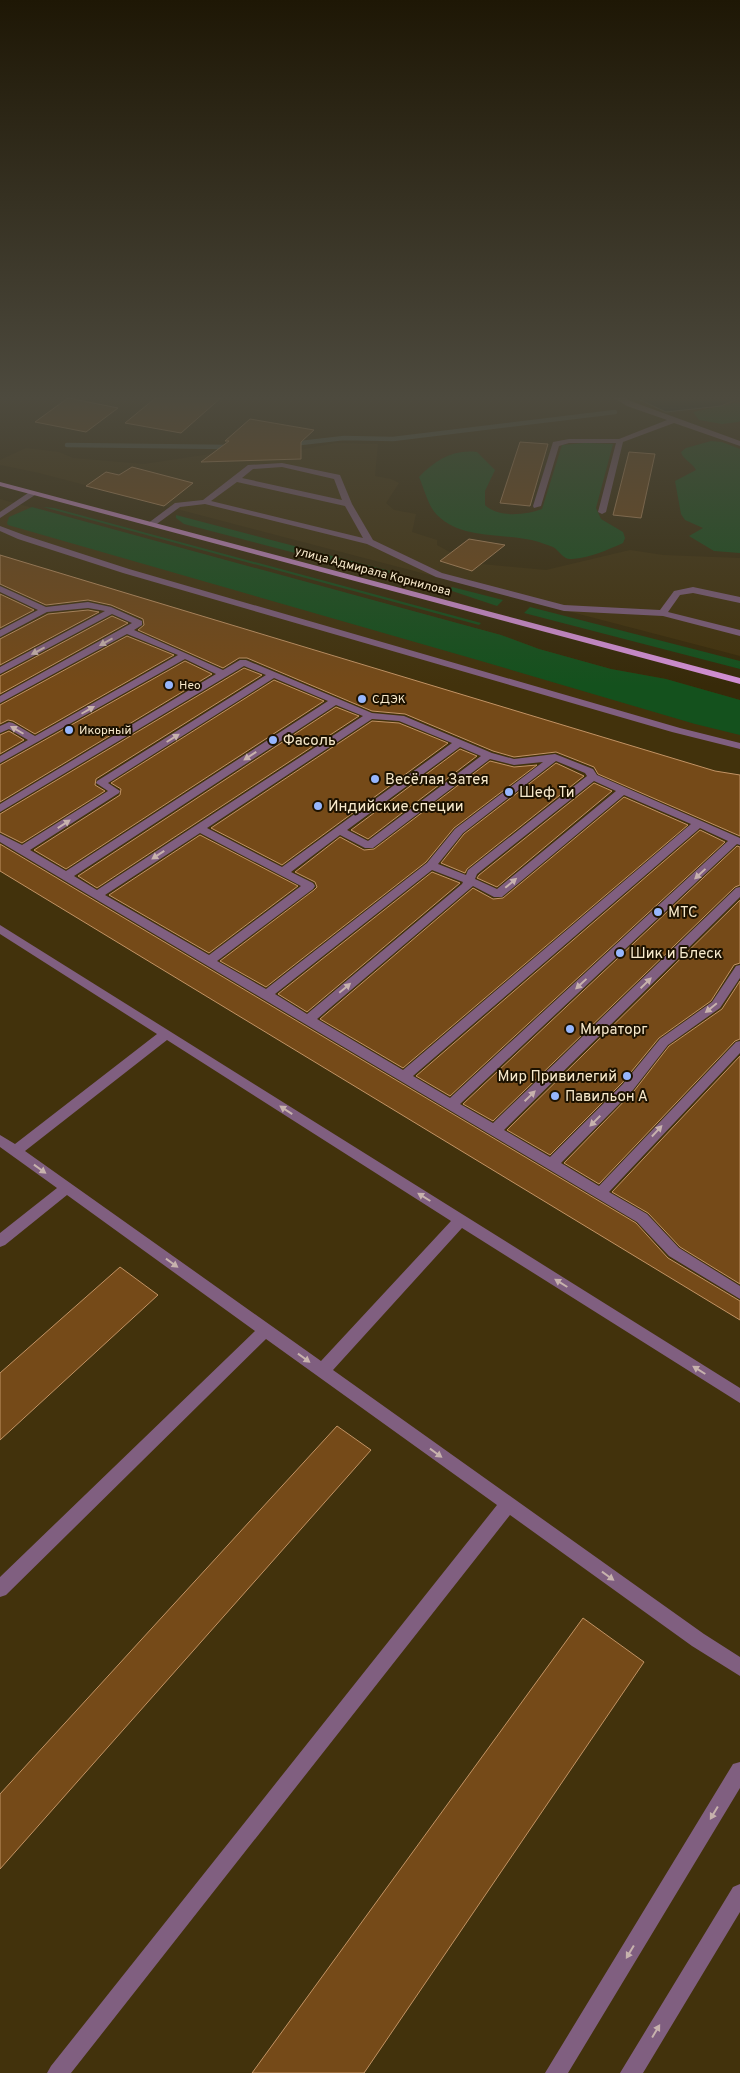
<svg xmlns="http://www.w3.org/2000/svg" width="740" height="2073" font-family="Overpass,sans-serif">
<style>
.built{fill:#42320c}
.green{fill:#14511d}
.water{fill:#091f22;stroke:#505c55}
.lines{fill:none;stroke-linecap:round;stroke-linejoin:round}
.stream{stroke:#505c55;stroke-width:4.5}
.building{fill:#754a18;stroke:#c29364}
.minor{fill:#805f80;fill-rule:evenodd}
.major{fill:#d390d6;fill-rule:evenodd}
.oneway{fill:#c7b2ad}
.poi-dot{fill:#96b6fd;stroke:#1d1200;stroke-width:2}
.labels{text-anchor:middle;stroke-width:4;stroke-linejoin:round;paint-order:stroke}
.far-street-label{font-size:12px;fill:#f7e9cb;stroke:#1d1200}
.far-poi-label{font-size:12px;fill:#f7e9cb;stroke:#1d1200;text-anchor:start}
.poi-label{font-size:15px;fill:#f7e9cb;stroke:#1d1200;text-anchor:start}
</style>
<rect width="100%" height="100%" fill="#372a09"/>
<path class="built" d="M336 443 378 444 375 476 391 479 399 483 386 503 394 510 416 514 412 532 437 540V545L453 554 482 564 546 570 630 550 663 555 740 558V656L39 473 0 465V460L26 448 59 452 73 458 144 464 230 451H294Z
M0 499 501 635 539 649 611 669 666 679 740 700V2073H0Z"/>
<path class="green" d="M740 402V421L738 422 722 424 699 420 693 412Z
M711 441 722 442 740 449V553L714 551 689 536 703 528 685 520 681 514 675 481 696 470C692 462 683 460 681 452L686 448Z
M585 443 613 444 596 508 601 519 623 532 625 538 623 543C607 550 590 558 572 559 563 560 560 551 553 547 549 545 543 544 539 542 506 532 463 541 437 515 428 506 424 488 419 477 435 460 454 449 477 452L495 470 485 491V505C498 518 526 515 542 509L562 445Z
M32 507 501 635 539 649 611 669 666 679 740 700V735L695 724 481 661 8 525 7 523 9 517Z
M43 507 54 508 481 623 479 625Z
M176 515 390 571 388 574 337 564 184 524 176 518Z
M452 587 503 600 497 606 449 590Z
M530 607 740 661V669L524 613Z"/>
<path class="water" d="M635 396H740V398L721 406 666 412 634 397Z"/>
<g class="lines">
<path class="stream" d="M292 444 344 438 393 439 615 412
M67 445 229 447"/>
</g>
<path class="building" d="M158 396H223L181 433 125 423Z
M68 398 118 408 86 432 35 422Z
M250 419 314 430 301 442V459L201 462 229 441H225Z
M520 442 548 444 530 506 500 503Z
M629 452 655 454 641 518 613 515Z
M132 467 193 483 164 506 86 486 106 472 119 475Z
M469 539 505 545 472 571 440 561Z
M0 555 715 771 740 775V836L598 774 594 767 556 752 514 757 493 751 405 714 372 711 247 658H239L223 668 138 630 144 625 143 619 111 605 88 600 46 605 0 584Z
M0 594 34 610 0 628Z
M88 610 99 612 0 665V639L48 614Z
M112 616 128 623 0 694V676Z
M127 636 174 655 35 734 13 721 8 720 0 724V705Z
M185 661 212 674 0 802V765Z
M244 668 262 675 96 779 95 785 105 791 22 843 0 832V814Z
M274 680 324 701 66 869 34 850 120 795 121 789 111 783Z
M336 707 359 716 97 888 78 876Z
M372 721 399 723 448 743 282 865 211 828Z
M9 731 24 740 0 754V735Z
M460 749 477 756 368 839 351 830Z
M490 761 514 767 537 765 454 828 426 862 266 987 220 961 314 890 317 887 315 882 295 872 340 837 364 850 374 849Z
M556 763 584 776 467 869 465 873 441 863 464 834Z
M594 783 612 791 497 887 477 878 479 875Z
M624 797 688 825 403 1068 320 1019 473 888 493 899 503 898Z
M700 830 725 842 450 1096 416 1076Z
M200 835 298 886 209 953 109 895Z
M0 844 636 1223 668 1258 740 1301V1320L0 871Z
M737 846 740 847V885L735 887 493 1121 463 1104Z
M432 872 460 883 307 1012 278 994Z
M740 900V963L734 965 711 1001 659 1038 622 1083 550 1155 507 1130Z
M740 981V1039L735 1041 599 1184 564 1163 634 1091 669 1046 722 1009Z
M740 1056V1284L680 1247 648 1213 612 1192Z
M120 1267 158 1295 0 1440V1373Z
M337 1426 371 1450 0 1869V1794Z
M583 1618 644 1662 364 2073H252Z"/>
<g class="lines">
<path class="minor" d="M611 396H620L633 402 740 441V446L674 423 623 442 606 512 602 514 598 512 616 443H569L559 446 541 506 534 508 533 506 553 442 569 439H619L667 420 627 406Z
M282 463 340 475 352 504 373 540 442 573 564 605 660 610 674 591 693 587 740 597V603L693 593 680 595 668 612 740 630V636L663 616 564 611 436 577 367 544 205 504 180 507 154 526 147 524 175 503 203 500 248 465ZM282 467 334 479 342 500 242 478 253 469ZM237 482 345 506 363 538 211 501Z
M31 491 38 493 0 518V512Z
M0 526 24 535 129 569 680 728 740 743V749L672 732 123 573 18 539 0 531Z
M0 586 46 607 88 602 111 607 142 621V625L134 630 223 670 240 660H246L372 713 404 716 492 753 514 759 555 754 593 769 597 775 740 838V845L737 844 460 1104 493 1123 736 888 740 887V897L504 1130 550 1157 623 1084 660 1039 712 1002 736 966 740 965V978L720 1008 668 1045 633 1090 561 1163 599 1186 736 1042 740 1041V1053L609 1192 647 1214 679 1248 740 1286V1299L669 1256 637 1222 0 842V834L22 845 108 791 96 783 97 781 266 675 244 666 0 812V804L216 674 185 659 0 763V756L28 740 9 729 0 733V726L9 722 13 723 35 736 178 655 127 634 0 703V696L132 623 112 614 0 674V667L105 611 88 608 47 612 0 637V630L38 610 0 592ZM274 678 328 701 66 871 30 850 119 793 120 791 108 783ZM336 705 363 716 97 890 74 876ZM372 719 399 721 452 743 282 867 207 828ZM460 747 481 756 368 841 347 830ZM490 759 514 765 543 762 455 829 427 863 266 989 217 961 313 889 315 886 313 883 291 872 340 835 365 848H373ZM556 761 585 773 587 776 468 870 466 875 438 864 463 833ZM594 781 616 791 497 889 475 879 477 874ZM624 795 691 824 403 1070 317 1019 473 886 494 897H502ZM700 828 728 841 450 1098 413 1076ZM200 833 301 886 209 955 105 895ZM432 870 463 882 462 884 307 1014 275 994Z
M0 925 740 1388V1403L462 1228 333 1370 704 1634 740 1657V1676L692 1646 510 1515 71 2073H47L51 2066 497 1505 266 1339 6 1595 0 1597V1577L255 1331 67 1195 5 1245 0 1247V1233L57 1188 0 1147V1135L15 1144 157 1034 0 934ZM167 1040 451 1221 321 1361 25 1151Z
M740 1762V1788L568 2073H545L733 1764Z
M740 1884V1912L643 2073H620L733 1887Z"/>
<path class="major" d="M0 482 740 678V684L0 486Z"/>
</g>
<defs><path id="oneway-solid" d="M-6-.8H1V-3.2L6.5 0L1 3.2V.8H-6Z" transform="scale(1.25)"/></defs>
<g class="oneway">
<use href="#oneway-solid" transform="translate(106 642) rotate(151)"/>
<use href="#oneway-solid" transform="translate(38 651) rotate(152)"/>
<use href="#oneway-solid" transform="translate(88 710) rotate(-30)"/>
<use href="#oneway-solid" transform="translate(17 730) rotate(-150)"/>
<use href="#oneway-solid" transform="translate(173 738) rotate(-32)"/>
<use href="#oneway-solid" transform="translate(250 756) rotate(147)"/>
<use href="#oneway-solid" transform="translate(64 824) rotate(-33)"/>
<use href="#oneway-solid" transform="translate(158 855) rotate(147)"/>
<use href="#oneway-solid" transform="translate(700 874) rotate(137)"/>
<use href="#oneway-solid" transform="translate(511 883) rotate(-40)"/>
<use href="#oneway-solid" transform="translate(646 983) rotate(-44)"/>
<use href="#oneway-solid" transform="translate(581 984) rotate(137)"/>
<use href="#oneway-solid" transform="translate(345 988) rotate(-40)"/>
<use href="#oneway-solid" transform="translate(711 1008) rotate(141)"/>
<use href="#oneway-solid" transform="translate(530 1096) rotate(-44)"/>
<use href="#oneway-solid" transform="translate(286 1110) rotate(-147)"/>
<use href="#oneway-solid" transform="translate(595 1121) rotate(135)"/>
<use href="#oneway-solid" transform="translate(657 1131) rotate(-47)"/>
<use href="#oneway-solid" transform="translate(40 1169) rotate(36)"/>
<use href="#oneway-solid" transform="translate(424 1197) rotate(-148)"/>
<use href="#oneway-solid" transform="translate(172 1263) rotate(36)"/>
<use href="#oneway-solid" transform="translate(561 1283) rotate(-148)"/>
<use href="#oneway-solid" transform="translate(304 1358) rotate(36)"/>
<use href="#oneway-solid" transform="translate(699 1370) rotate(-148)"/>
<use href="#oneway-solid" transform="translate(436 1453) rotate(36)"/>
<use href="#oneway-solid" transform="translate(608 1576) rotate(36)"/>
<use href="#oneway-solid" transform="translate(714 1813) rotate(121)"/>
<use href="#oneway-solid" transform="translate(630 1952) rotate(121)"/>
<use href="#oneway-solid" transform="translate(656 2031) rotate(-59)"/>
</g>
<linearGradient id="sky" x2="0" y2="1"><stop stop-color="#1e1705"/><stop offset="0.58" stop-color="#4d4a3e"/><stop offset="1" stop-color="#4d4a3e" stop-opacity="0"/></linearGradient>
<rect width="740" height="686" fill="url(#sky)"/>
<g class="poi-dot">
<circle cx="169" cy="685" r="5"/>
<circle cx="362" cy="699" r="5"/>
<circle cx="69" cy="730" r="5"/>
<circle cx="273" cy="740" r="5"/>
<circle cx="375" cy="779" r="5"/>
<circle cx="509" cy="792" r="5"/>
<circle cx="318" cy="806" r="5"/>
<circle cx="658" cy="912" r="5"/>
<circle cx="620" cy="953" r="5"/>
<circle cx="570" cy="1029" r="5"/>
<circle cx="627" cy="1076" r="5"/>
<circle cx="555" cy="1096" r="5"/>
</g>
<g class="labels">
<g class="far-street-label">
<text transform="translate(373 571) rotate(15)" y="4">улица Адмирала Корнилова</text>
</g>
<g class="far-poi-label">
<text x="179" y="689">Нео</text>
<text x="372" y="703">СДЭК</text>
<text x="79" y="734">Икорный</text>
</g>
<g class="poi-label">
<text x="283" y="745">Фасоль</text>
<text x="385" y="784">Весёлая Затея</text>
<text x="519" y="797">Шеф Ти</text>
<text x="328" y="811">Индийские специи</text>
<text x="668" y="917">МТС</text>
<text x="630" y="958">Шик и Блеск</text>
<text x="580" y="1034">Мираторг</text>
<text x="617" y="1081" text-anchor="end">Мир Привилегий</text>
<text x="565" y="1101">Павильон А</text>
</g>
</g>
</svg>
